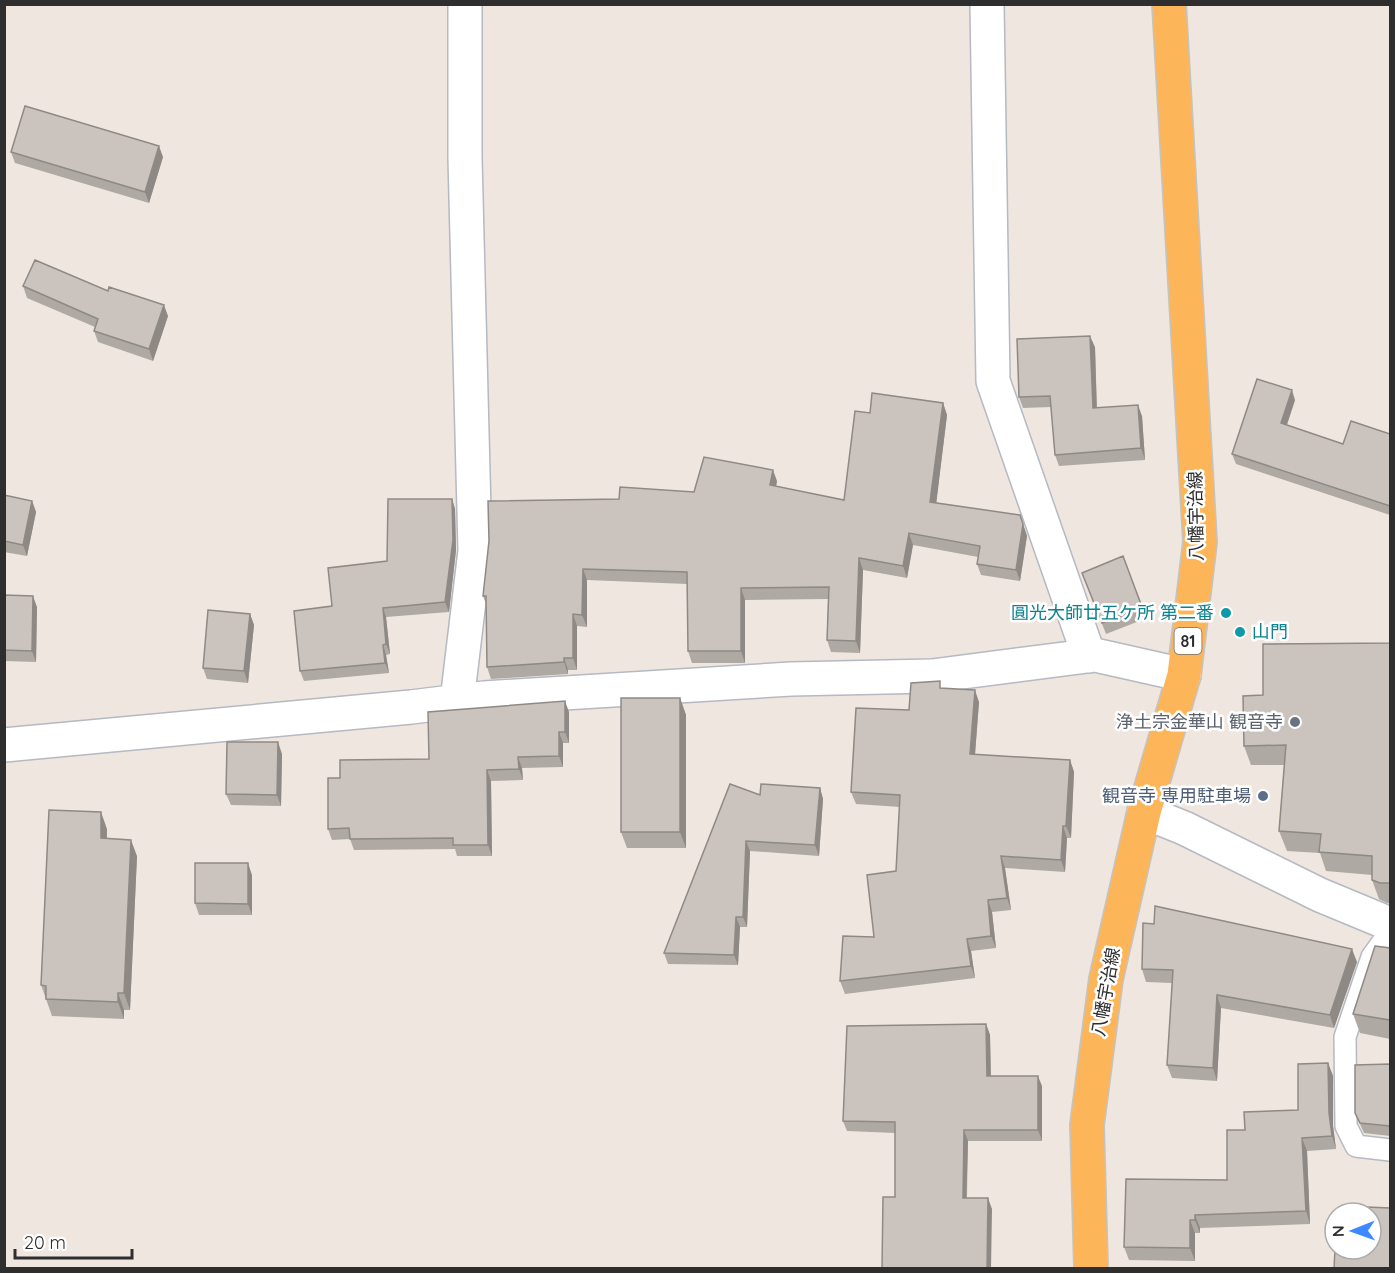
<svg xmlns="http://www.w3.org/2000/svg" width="1395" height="1273" font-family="Quicksand,'Noto Sans JP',sans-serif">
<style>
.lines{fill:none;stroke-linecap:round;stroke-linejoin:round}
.lane-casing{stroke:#b4b9c2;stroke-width:24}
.street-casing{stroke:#b4b9c2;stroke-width:36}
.primary-casing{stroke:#c4c4c4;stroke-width:36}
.lane{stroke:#fff;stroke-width:21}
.street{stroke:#fff;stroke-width:33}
.primary{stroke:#fcb559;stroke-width:33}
.wall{fill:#afa9a3}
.shaded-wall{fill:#8e8985}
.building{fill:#cbc4be;stroke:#8e8985;stroke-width:1.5}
.culture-dot{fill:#0f9aa8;stroke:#fff;stroke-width:2}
.worship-dot{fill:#6b7280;stroke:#fff;stroke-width:2}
.service-dot{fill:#5c6f8a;stroke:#fff;stroke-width:2}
.labels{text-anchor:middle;stroke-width:5;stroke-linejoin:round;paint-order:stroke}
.shield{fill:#fff;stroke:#6d6d6d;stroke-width:1.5}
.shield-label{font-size:16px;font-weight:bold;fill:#2e2e2e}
.street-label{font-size:18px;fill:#2e2e2e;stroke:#fff}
.culture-label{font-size:18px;fill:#0d838f;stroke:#fff;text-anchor:end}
.worship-label{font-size:18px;fill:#5b616d;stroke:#fff;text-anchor:end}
.service-label{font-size:18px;fill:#4e5e75;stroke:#fff;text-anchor:end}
</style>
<rect width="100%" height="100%" fill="#f0e6e0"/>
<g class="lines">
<g class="lane-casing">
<path id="lane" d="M1390 932 1372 957 1345 1037 1346 1126 1356 1146 1390 1150"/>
</g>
<g class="street-casing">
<path id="street" d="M987 4 993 381 1089 656
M457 701 475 551 465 158V4
M4 745 411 707 484 698 791 679 932 676 1095 655 1184 675
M1144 812 1184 828 1320 895 1390 924"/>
</g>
<g class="primary-casing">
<path id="primary" d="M1091 1268 1087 1125 1106 979 1144 812 1184 675 1200 542 1169 4"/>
</g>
<use href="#lane" class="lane"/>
<use href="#street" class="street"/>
<use href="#primary" class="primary"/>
</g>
<path class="wall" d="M11 152 163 157 149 203 15 163Z
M23 286 168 316 153 361 98 342 94 331 95 327 27 298Z
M1095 347 1097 408 1142 416 1145 460 1059 466 1055 455 1051 407 1023 408 1019 397Z
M1295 400 1287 425 1343 444 1390 434V515L1236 464 1232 454Z
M943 403 947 415 936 503 1020 515 1027 536 1020 581 981 575 977 564 978 557 913 545 907 578 863 570 860 653 831 652 827 640 828 599 745 600V663H692L688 651 687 584 587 580V627L577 626V670H568V674L491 679 487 667 486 604 483 596 619 499 694 492 777 481 776 486 844 500 870 413Z
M4 493 5 495 32 501 36 512 27 556 4 552Z
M452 499 455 509 456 550 449 612 386 617 390 654 386 655 389 673 304 681 300 671 332 606 387 561Z
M1123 556 1147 618 1106 634 1082 573Z
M4 595 37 607 36 662 4 661Z
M250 614 254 625 248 683 207 679 203 668Z
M1390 636V903H1387L1379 899 1372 880V875L1326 871 1320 853 1287 851 1279 831 1284 765H1251L1244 746 1263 695 1390 643Z
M943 688 979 702 975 755 1070 760 1074 772 1071 838H1067L1065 872 1005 868 1011 910 992 912 996 948 971 951 975 978 845 994 840 981 874 937 896 871 900 807 856 804 851 792 909 710Z
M680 698 686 715V848H627L621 832Z
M569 712V743H563V767L522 768 523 780 491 781 492 856H457L455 849 354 850 350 839 332 840 328 829 340 778 429 759Z
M282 754 281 806 231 805 226 794Z
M820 788 823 799 819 856 750 851 747 927H740L738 965 668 964 664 953 760 795Z
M107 829V839L137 856 130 1010H124V1019L52 1016 41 985Z
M252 875V915H199L195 903Z
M1390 948V1039L1360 1033 1353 1014Z
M1357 962 1334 1028 1221 1008 1217 1081 1172 1078 1167 1065 1172 983 1146 982 1142 969Z
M986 1024 990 1035 991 1076 1042 1086V1141H968L967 1198 992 1209 895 1197V1133L847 1131 843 1121Z
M1328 1063 1333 1076V1126L1336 1149 1307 1151 1310 1224 1200 1228V1233H1195V1261L1129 1260 1124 1247 1227 1180 1245 1130 1298 1110Z
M1390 1064V1136L1364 1133 1355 1113Z"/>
<path class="shaded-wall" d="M159 146 163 157 149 203 145 192Z
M164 305 168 316 153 361 149 349Z
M1090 336 1095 347 1097 419 1093 408Z
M1292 390 1295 400 1284 433 1281 423Z
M943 403 947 415 935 514 930 502Z
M1138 405 1142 416 1145 460 1141 448Z
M773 470 777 481 774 497 770 485Z
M452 499 455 509 456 550 449 612 445 602Z
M32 501 36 512 27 556 23 545Z
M1023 524 1027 536 1020 581 1016 570Z
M909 533 913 545 907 578 903 566Z
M859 558 863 570 860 653 856 641Z
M583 569 587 580V627L582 615Z
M741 588 745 600V663L741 651Z
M33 596 37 607 36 662 32 651Z
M383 608 386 617 390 654 386 644Z
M250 614 254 625 248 683 244 671Z
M573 614 577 626V670L573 658Z
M383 645 386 655 389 673 385 663Z
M564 658 568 670V674L564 662Z
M975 690 979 702 974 767 970 754Z
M680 698 686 715V848L680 832Z
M565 701 569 712V743L565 732Z
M559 732 563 743V767L559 756Z
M278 742 282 754 281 806 277 795Z
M518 757 522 768 523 780 519 769Z
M1070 760 1074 772 1071 838 1066 826Z
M487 770 491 781 492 856 488 845Z
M820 788 823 799 819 856 815 845Z
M101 812 107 829 106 855 101 838Z
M1063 826 1067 838 1065 872 1061 860Z
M131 840 137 856 130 1010 124 993Z
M746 841 750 851 747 927 743 917Z
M1001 856 1005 868 1011 910 1007 898Z
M248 863 252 875V915L248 904Z
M988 900 992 912 996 948 991 936Z
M736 917 740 927 738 965 734 955Z
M967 939 971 951 975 978 971 966Z
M1352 949 1357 962 1334 1028 1330 1015Z
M118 993 124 1010V1019L118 1002Z
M1217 995 1221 1008 1217 1081 1213 1068Z
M986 1024 990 1035 991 1087 987 1076Z
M1328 1063 1333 1076V1126L1336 1149 1332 1136 1329 1113Z
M1038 1076 1042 1086V1141L1038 1130Z
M964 1130 968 1141 966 1209 963 1198Z
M1302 1138 1307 1151 1310 1224 1306 1211Z
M988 1198 992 1209 991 1269H987Z
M1195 1215 1200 1228V1233L1195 1220Z
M1190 1220 1195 1233V1261L1190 1248Z"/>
<path class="building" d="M25 106 159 146 145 192 11 152Z
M35 260 108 291 109 287 164 305 149 349 94 331 98 319 23 286Z
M1090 336 1093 408 1138 405 1141 448 1055 455 1050 396 1019 397 1017 339Z
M1257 379 1292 390 1281 423 1343 444 1351 421 1390 434V506L1232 454Z
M872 393 943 403 930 502 1020 515 1023 524 1016 570 977 564 980 546 909 533 903 566 859 558 856 641 827 640 829 587 741 588V651H688L687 572 583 569 582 615 573 614V658H564V662L487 667 486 596H483L489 541 488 501 619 499 620 487 694 492 704 457 773 470 770 485 844 500 855 411 870 413Z
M4 495 32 501 23 545 4 541Z
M388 499H452L453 540 445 602 383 608 386 644 383 645 385 663 300 671 294 611 332 606 328 568 387 561Z
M1123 556 1142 607 1102 623 1082 573Z
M4 595 33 596 32 651 4 650Z
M208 610 250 614 244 671 203 668Z
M1390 636V883H1380L1372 880V856L1319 852 1321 834 1279 831 1286 745 1244 746 1243 696 1263 695V644L1390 643Z
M940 681V688L975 690 970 754 1070 760 1066 826H1063L1061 860 1001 856 1007 898 988 900 991 936 967 939 971 966 840 981 843 936 874 937 867 875 896 871 900 795 851 792 856 708 909 710 911 683Z
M621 698H680V832H621Z
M565 701V732H559V756L518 757 519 769 487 770 488 845H453V838L350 839 349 828 328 829V778H340V760L429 759 428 712Z
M227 742H278L277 795 226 794Z
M730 784 760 795 761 784 820 788 815 845 746 841 743 917H736L734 955 664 953Z
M49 810 101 812V838L131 840 124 993H118V1002L46 999V986L41 985Z
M195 863H248V904L195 903Z
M1155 906 1352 949 1330 1015 1217 995 1213 1068 1167 1065 1173 970 1142 969 1143 923 1154 924Z
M1375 946 1390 948V1020L1353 1014Z
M986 1024 987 1076H1038V1130H964L963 1198H988L987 1269H882L883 1197H895V1122L843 1121 847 1026Z
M1328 1063 1329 1113 1332 1136 1302 1138 1306 1211 1195 1215V1220H1190V1248L1124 1247 1126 1179 1227 1180V1130H1245L1244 1112 1298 1110V1064Z
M1390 1064V1126L1360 1123 1355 1113V1065Z
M1366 1207 1390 1208V1269H1334L1335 1249H1371V1213H1366Z"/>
<g class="culture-dot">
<circle cx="1226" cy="613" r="6"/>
<circle cx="1240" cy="632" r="6"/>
</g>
<circle class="worship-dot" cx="1295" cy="722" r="6"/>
<circle class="service-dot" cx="1263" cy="796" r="6"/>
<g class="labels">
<rect class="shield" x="1174.5" y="628" width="27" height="26" rx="4.5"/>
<g class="shield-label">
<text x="1188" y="647">81</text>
</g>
<g class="street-label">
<text transform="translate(1196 516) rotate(-91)" y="6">八幡宇治線</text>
<text transform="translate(1106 992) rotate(-80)" y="6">八幡宇治線</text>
</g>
<g class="culture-label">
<text x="1214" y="619">圓光大師廿五ケ所 第二番</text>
<text x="1252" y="638" text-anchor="start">山門</text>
</g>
<g class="worship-label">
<text x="1283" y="728">浄土宗金華山 観音寺</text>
</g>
<g class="service-label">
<text x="1251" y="802">観音寺 専用駐車場</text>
</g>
</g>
<rect width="1395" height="1273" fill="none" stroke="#2e2e2e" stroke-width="12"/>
<g transform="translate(1353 1231) rotate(269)"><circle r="28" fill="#ffffff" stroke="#ababab" stroke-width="1.5"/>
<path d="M0-4.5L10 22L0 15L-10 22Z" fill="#3e88ff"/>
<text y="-9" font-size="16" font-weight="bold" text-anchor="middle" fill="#2e2e2e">N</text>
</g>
<path d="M15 1249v9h117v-9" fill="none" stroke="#2e2e2e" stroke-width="3"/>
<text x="24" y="1249" font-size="18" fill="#2e2e2e" stroke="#ffffff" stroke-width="4.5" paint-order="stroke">20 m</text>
</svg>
